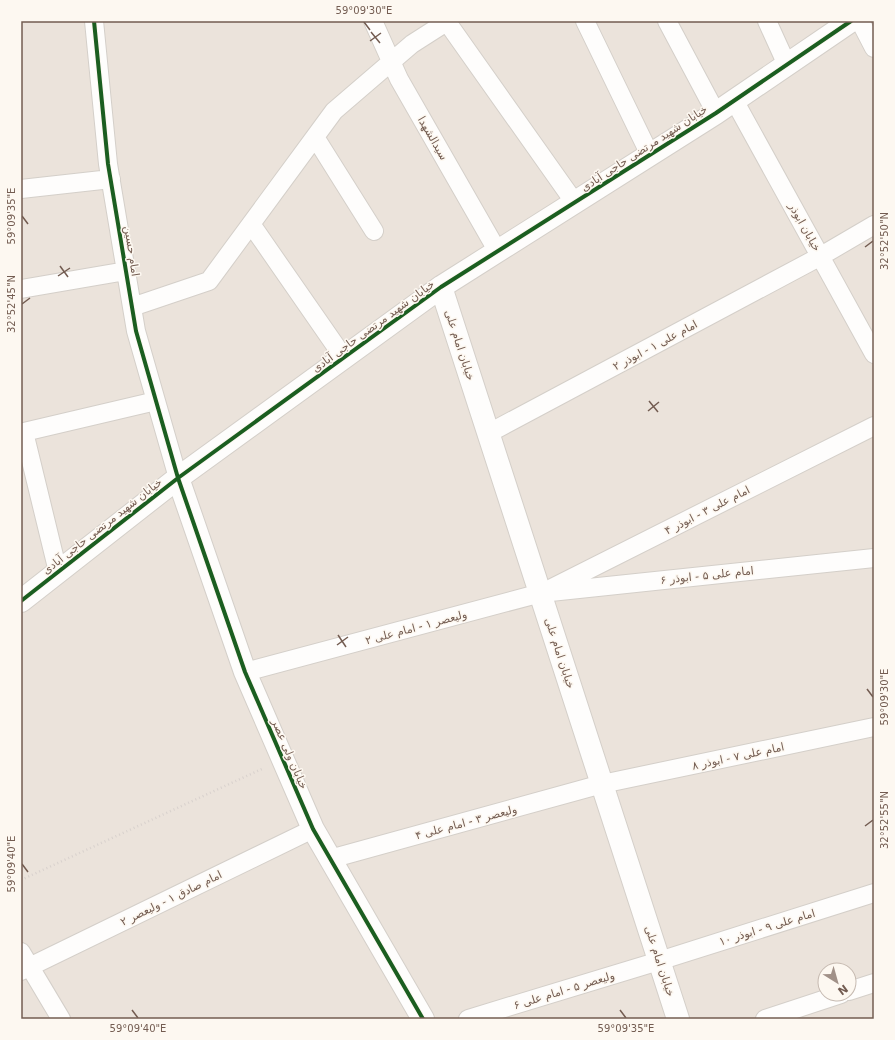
<svg xmlns="http://www.w3.org/2000/svg" width="895" height="1040" font-family="'DejaVu Sans','Noto Sans Arabic',sans-serif">
<style>
.residential{fill:#ebe3db;fill-rule:evenodd}
.lines{fill:none;stroke-linecap:round;stroke-linejoin:round}
.minor-casing{stroke:#d4cfc9;stroke-width:20}
.tertiary-casing{stroke:#d4cfc9;stroke-width:24}
.path{stroke:#d8d1cd;stroke-width:2.5;stroke-dasharray:1 3;stroke-linecap:butt}
.minor{stroke:#fefdfc;stroke-width:18}
.tertiary{stroke:#fefdfc;stroke-width:22}
.cycleway-casing{stroke:#fdf8f1;stroke-width:6}
.cycleway{stroke:#1b5e20;stroke-width:4}
.ticks{fill:none;stroke:#735c51;stroke-width:1.5}
.labels{text-anchor:middle;stroke-width:3;stroke-linejoin:round;paint-order:stroke}
.street-label{font-size:11px;fill:#735c51;stroke:#fdf8f1}
.neatline{fill:none;stroke:#735c51;stroke-width:1.5}
.ticks-label{font-size:10px;text-anchor:middle;fill:#735c51}
</style>
<rect width="100%" height="100%" fill="#f6f3ee"/>
<path class="residential" d="M21 21H874V1019H21ZM825 970H849V994H825Z"/>
<g class="lines">
<g class="minor-casing">
<path id="minor" d="M94 21 108 164 136 331 178 478
M373 21 399 79 498 252
M585 21 650 155
M667 21 716 113
M767 21 787 65
M860 21 874 48
M447 22 575 203
M734 100 874 354
M315 137 374 231
M21 189 111 179
M251 224 344 358
M21 289 126 271
M132 307 209 281 334 111 412 44 448 21
M489 433 821 256 874 225
M58 572 24 432 156 401
M550 589 874 426
M245 672 541 593 874 558
M330 859 602 784 874 727
M21 952 61 1019
M21 971 313 829
M849 991 874 983
M468 1019 659 961 874 893
M765 1019 841 994"/>
</g>
<g class="tertiary-casing">
<path id="tertiary" d="M441 287 678 1019
M178 478 245 672 313 829 423 1019
M21 601 178 478 441 287 716 113 851 21"/>
</g>
<path class="path" d="M21 880 264 768"/>
<use href="#minor" class="minor"/>
<use href="#tertiary" class="tertiary"/>
<g class="cycleway-casing">
<path id="cycleway" d="M94 21 108 164 136 331 178 478 245 672 313 829 423 1019
M21 601 178 478 441 287 716 113 851 21"/>
</g>
<use href="#cycleway" class="cycleway"/>
</g>
<path class="ticks" d="M364 22 370 30M371 32 380 43M370 41 381 33M22 216 28 224M865 247 873 241M60 266 68 277M58 276 70 268M22 304 30 298M649 401 658 412M648 411 659 402M338 635 346 647M337 645 348 637M867 689 873 697M865 826 873 820M22 864 28 872M132 1010 138 1018M620 1010 626 1018"/>
<g class="labels">
<g class="street-label">
<text transform="translate(433 138) rotate(60)" y="4">سیدالشهدا</text>
<text transform="translate(644 148) rotate(-33)" y="4">خیابان شهید مرتضی حاجی آبادی</text>
<text transform="translate(805 227) rotate(61)" y="4">خیابان ابوذر</text>
<text transform="translate(132 251) rotate(81)" y="4">امام حسین</text>
<text transform="translate(373 326) rotate(-36)" y="4">خیابان شهید مرتضی حاجی آبادی</text>
<text transform="translate(460 345) rotate(72)" y="4">خیابان امام علی</text>
<text transform="translate(655 345) rotate(-28)" y="4">امام علی ۱ - ابوذر ۲</text>
<text transform="translate(707 510) rotate(-27)" y="4">امام علی ۳ - ابوذر ۴</text>
<text transform="translate(102 526) rotate(-38)" y="4">خیابان شهید مرتضی حاجی آبادی</text>
<text transform="translate(707 575) rotate(-6)" y="4">امام علی ۵ - ابوذر ۶</text>
<text transform="translate(416 627) rotate(-15)" y="4">ولیعصر ۱ - امام علی ۲</text>
<text transform="translate(560 653) rotate(72)" y="4">خیابان امام علی</text>
<text transform="translate(290 754) rotate(67)" y="4">خیابان ولی عصر</text>
<text transform="translate(738 756) rotate(-12)" y="4">امام علی ۷ - ابوذر ۸</text>
<text transform="translate(466 822) rotate(-15)" y="4">ولیعصر ۳ - امام علی ۴</text>
<text transform="translate(171 898) rotate(-26)" y="4">امام صادق ۱ - ولیعصر ۲</text>
<text transform="translate(767 927) rotate(-17)" y="4">امام علی ۹ - ابوذر ۱۰</text>
<text transform="translate(660 961) rotate(72)" y="4">خیابان امام علی</text>
<text transform="translate(564 990) rotate(-17)" y="4">ولیعصر ۵ - امام علی ۶</text>
</g>
</g>
<rect width="895" height="1040" fill="none" stroke="#fdf8f1" stroke-width="44"/>
<g transform="translate(837 982) rotate(143)"><circle r="19" fill="#fdf8f1" stroke="#c6bab1"/>
<path d="M0-3L7 15L0 10L-7 15Z" fill="#a19188"/>
<text y="-6" font-size="11" font-weight="bold" text-anchor="middle" fill="#735c51">N</text>
</g>
<rect x="22" y="22" width="851" height="996" class="neatline"/>
<g class="ticks-label">
<text x="364" y="14">59°09'30"E</text>
<text transform="translate(11 216) rotate(-90)" y="4">59°09'35"E</text>
<text transform="translate(884 241) rotate(-90)" y="4">32°52'50"N</text>
<text transform="translate(11 304) rotate(-90)" y="4">32°52'45"N</text>
<text transform="translate(884 697) rotate(-90)" y="4">59°09'30"E</text>
<text transform="translate(884 820) rotate(-90)" y="4">32°52'55"N</text>
<text transform="translate(11 864) rotate(-90)" y="4">59°09'40"E</text>
<text x="138" y="1032">59°09'40"E</text>
<text x="626" y="1032">59°09'35"E</text>
</g>
</svg>
